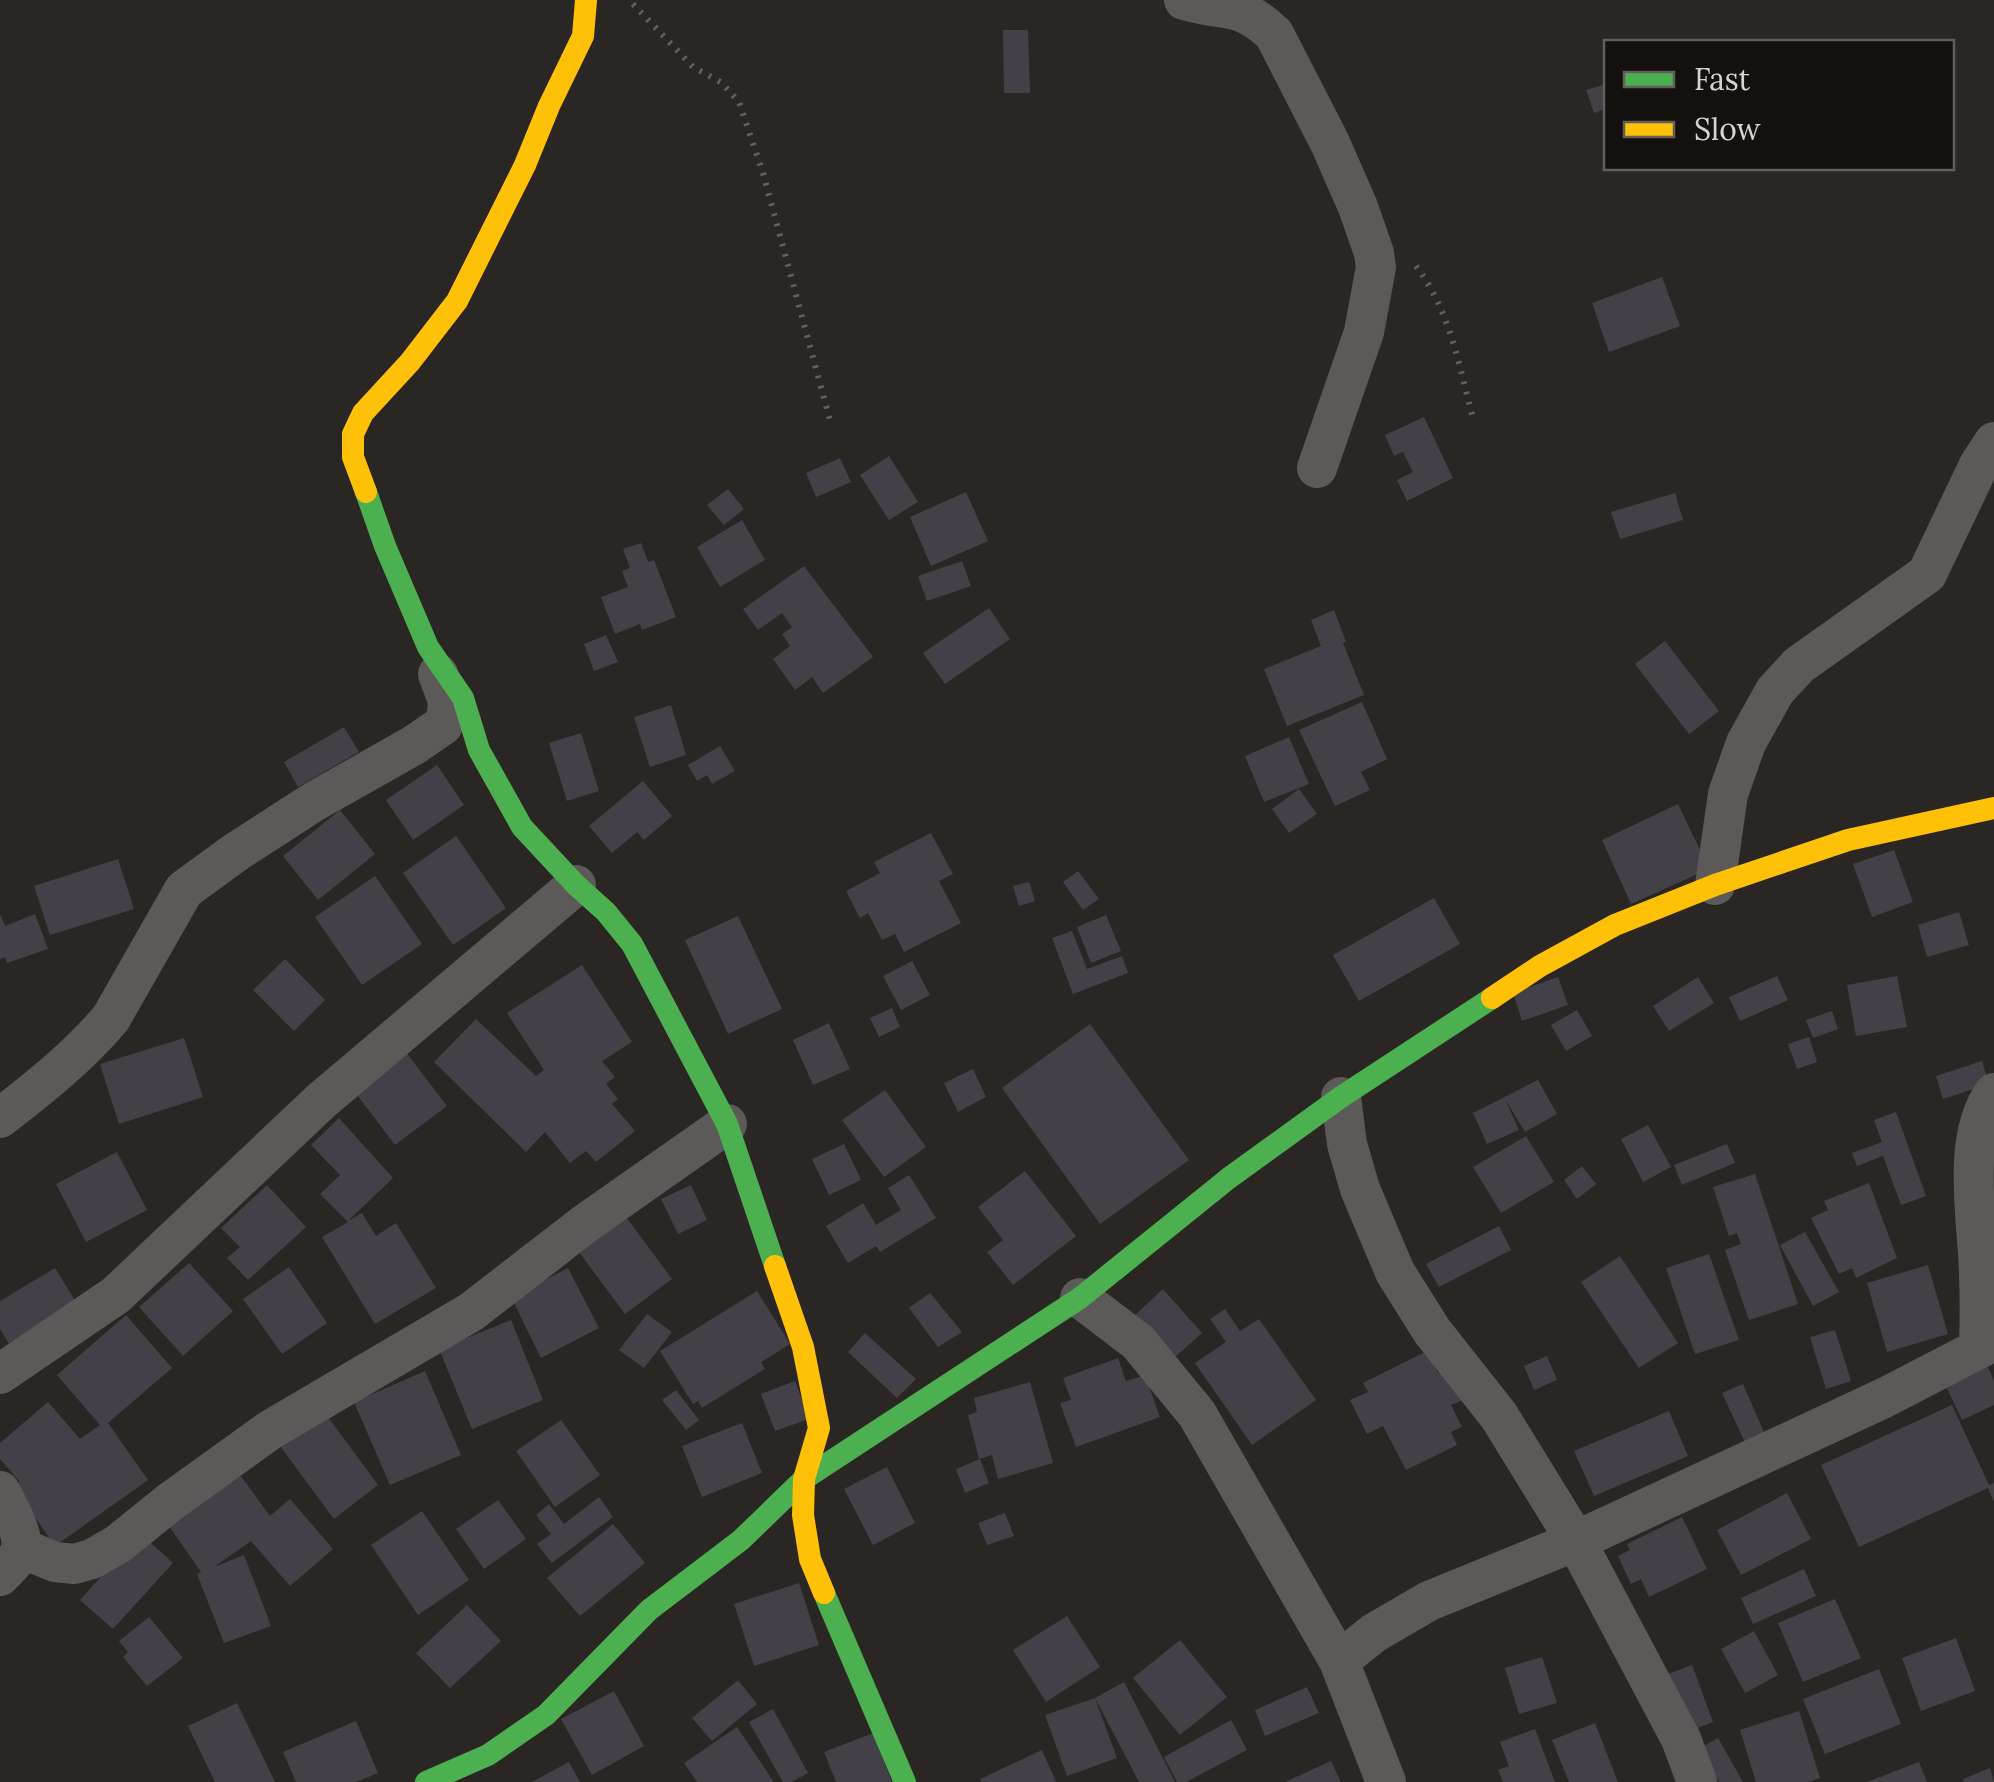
<svg xmlns="http://www.w3.org/2000/svg" width="1994" height="1782" font-family="Lora,serif">
<style>
.building{fill:#444048}
.lines{fill:none;stroke-linecap:round;stroke-linejoin:round}
.path{stroke:#636160;stroke-width:6;stroke-dasharray:2.5 8;stroke-linecap:butt}
.street{stroke:#5c5a59;stroke-width:40}
.fast{stroke:#4caf50;stroke-width:22}
.slow{stroke:#ffc107;stroke-width:22}
</style>
<rect width="100%" height="100%" fill="#2a2623"/>
<path class="building" d="M1003 30H1028L1030 93H1004Z
M1606 84V109L1594 113 1586 90Z
M1662 277 1680 326 1609 352 1592 303Z
M1424 417 1453 478 1407 501 1397 480 1413 472 1403 452 1394 456 1385 435Z
M889 456 918 502 889 520 860 475Z
M840 458 851 482 816 497 806 473Z
M728 489 744 509 724 525 707 505Z
M966 492 988 541 931 566 910 517Z
M1675 493 1683 520 1620 539 1611 512Z
M742 520 765 560 720 587 697 547Z
M641 543 648 562 654 560 676 617 642 630 640 624 615 634 601 597 628 587 622 571 630 568 623 549Z
M962 561 971 586 927 601 918 576Z
M804 566 873 657 823 693 812 677 795 690 773 659 790 646 782 634 792 627 782 613 758 630 743 609Z
M989 608 1010 639 945 684 923 653Z
M1334 610 1346 642 1343 643 1364 695 1287 726 1264 669 1321 646 1311 620Z
M606 635 618 662 594 671 584 644Z
M1665 641 1719 711 1689 734 1635 664Z
M1362 702 1387 759 1361 772 1370 790 1335 806 1299 730Z
M671 705 686 755 650 767 634 717Z
M344 727 359 752 298 787 284 762Z
M581 733 599 791 567 801 549 743Z
M1289 737 1309 784 1264 802 1245 756Z
M720 746 735 771 712 784 707 775 697 781 688 765Z
M437 765 464 805 413 840 386 800Z
M643 781 672 816 644 840 637 832 612 853 589 826Z
M1299 789 1317 814 1289 833 1272 809Z
M1678 804 1709 869 1631 904 1602 840Z
M340 810 375 854 318 900 283 856Z
M931 833 953 874 939 881 961 923 904 952 895 934 882 940 868 913 860 918 846 891 880 873 874 862Z
M456 836 506 908 453 945 403 873Z
M1894 850 1913 902 1872 917 1853 864Z
M118 859 134 909 50 935 34 886Z
M1078 871 1099 899 1083 910 1063 882Z
M375 876 422 944 362 985 315 917Z
M1029 882 1035 901 1019 906 1013 886Z
M1434 898 1460 944 1359 1001 1333 955Z
M1959 912 1969 945 1927 957 1918 925Z
M0 914 5 926 35 914 48 949 7 963 5 957 0 959Z
M1106 915 1121 951 1091 963 1077 927Z
M738 916 782 1009 728 1034 685 940Z
M1072 931 1087 969 1122 956 1128 973 1073 994 1052 938Z
M285 959 325 1000 294 1031 253 990Z
M912 961 930 995 901 1010 883 976Z
M582 965 632 1042 602 1061 615 1077 606 1084 618 1099 612 1104 635 1131 596 1162 586 1151 570 1163 545 1132 526 1152 434 1062 476 1019 536 1076 544 1070 507 1013Z
M1777 976 1788 1000 1740 1021 1729 997Z
M1897 976 1907 1027 1856 1036 1847 985Z
M1558 977 1568 1005 1522 1021 1513 993Z
M1698 977 1714 1003 1669 1031 1653 1006Z
M892 1008 900 1027 879 1037 870 1018Z
M1577 1010 1592 1036 1566 1051 1551 1025Z
M1832 1011 1838 1029 1813 1038 1806 1020Z
M829 1023 850 1069 813 1085 793 1040Z
M1090 1024 1189 1160 1100 1224 1002 1088Z
M1809 1037 1817 1062 1797 1069 1788 1044Z
M184 1038 203 1097 119 1124 100 1064Z
M402 1047 447 1106 395 1145 351 1087Z
M1982 1061 1989 1084 1943 1099 1936 1076Z
M973 1069 986 1097 958 1112 944 1083Z
M1538 1080 1557 1114 1525 1132 1505 1099 1519 1130 1487 1144 1473 1113Z
M885 1090 926 1147 884 1177 842 1120Z
M1896 1112 1926 1196 1901 1205 1883 1156 1857 1166 1852 1153 1882 1142 1874 1120Z
M339 1118 393 1178 348 1221 362 1213 376 1236 396 1223 436 1288 375 1324 322 1237 348 1222 320 1194 340 1175 311 1145Z
M1648 1125 1671 1167 1643 1182 1621 1139Z
M1526 1136 1554 1182 1501 1213 1473 1167Z
M844 1144 861 1180 829 1195 812 1159Z
M1727 1144 1735 1163 1682 1185 1674 1165Z
M117 1152 147 1210 86 1242 56 1184Z
M1582 1166 1596 1184 1577 1199 1564 1180Z
M1025 1171 1076 1236 1013 1285 987 1252 1003 1240 978 1207Z
M1755 1174 1798 1304 1749 1320 1725 1250 1741 1244 1737 1233 1729 1236 1713 1187Z
M909 1175 936 1218 880 1252 876 1246 848 1263 826 1226 863 1203 876 1225 901 1210 888 1188Z
M1869 1183 1897 1258 1856 1278 1852 1268 1839 1274 1811 1218 1828 1210 1824 1201Z
M267 1185 306 1227 248 1280 227 1258 240 1247 221 1228Z
M691 1185 707 1220 678 1234 661 1199Z
M626 1217 672 1279 625 1314 579 1252Z
M1499 1226 1511 1250 1439 1287 1426 1264Z
M1805 1232 1839 1292 1813 1306 1780 1245Z
M1709 1254 1739 1340 1695 1354 1666 1268Z
M1620 1256 1678 1343 1639 1368 1581 1282Z
M189 1263 233 1311 183 1356 139 1307Z
M1928 1265 1948 1334 1887 1352 1867 1283Z
M289 1267 327 1323 282 1354 243 1299Z
M55 1268 76 1302 9 1344 0 1329V1301Z
M568 1268 599 1328 541 1358 511 1297Z
M1163 1289 1202 1333 1173 1359 1135 1315Z
M757 1291 790 1344 761 1362 765 1369 702 1408 698 1401 693 1404 660 1351Z
M930 1293 962 1332 938 1347 909 1308Z
M1225 1309 1240 1331 1259 1319 1316 1400 1252 1445 1195 1363 1226 1342 1210 1319Z
M647 1314 672 1332 644 1368 619 1350Z
M126 1315 172 1368 108 1423 148 1480 55 1546 13 1486 20 1482 0 1459V1443L48 1402 80 1439 100 1425 57 1375Z
M511 1320 543 1400 472 1429 439 1349Z
M1835 1330 1851 1381 1826 1389 1810 1337Z
M865 1333 916 1379 897 1398 848 1352Z
M1427 1351 1438 1373 1446 1368 1463 1400 1451 1405 1462 1427 1451 1432 1457 1445 1406 1470 1383 1426 1367 1434 1350 1400 1368 1392 1363 1383Z
M1547 1356 1557 1380 1534 1390 1524 1366Z
M1118 1358 1126 1381 1145 1375 1160 1417 1076 1447 1060 1403 1071 1400 1063 1378Z
M1988 1367 1994 1381V1405L1962 1420 1946 1386Z
M425 1371 461 1455 390 1485 354 1402Z
M795 1381 809 1419 775 1431 761 1394Z
M1030 1382 1053 1463 998 1479 992 1455 979 1459 968 1415 977 1412 974 1398Z
M1743 1384 1767 1439 1747 1447 1722 1393Z
M676 1390 699 1420 686 1430 662 1400Z
M1952 1405 1989 1485 1994 1483V1502L1988 1488 1859 1547 1821 1465Z
M1669 1411 1688 1456 1594 1496 1574 1451Z
M325 1413 378 1485 334 1519 280 1446Z
M561 1420 600 1475 555 1507 516 1451Z
M742 1423 762 1473 702 1497 682 1446Z
M980 1459 989 1483 965 1493 956 1469Z
M887 1467 915 1523 873 1545 844 1489Z
M240 1475 270 1516 290 1499 333 1549 290 1586 251 1541 214 1567 244 1555 271 1626 224 1643 197 1574 201 1572 169 1526Z
M1787 1493 1811 1539 1741 1575 1717 1530Z
M599 1497 613 1517 552 1563 537 1544 551 1534 536 1515 549 1504 564 1524Z
M498 1500 526 1539 484 1569 456 1529Z
M422 1511 469 1580 418 1615 371 1545Z
M1005 1513 1014 1536 987 1545 978 1523Z
M1682 1517 1707 1569 1649 1597 1641 1579 1631 1584 1618 1556 1630 1550 1627 1544Z
M613 1524 645 1563 580 1616 547 1578Z
M140 1533 173 1563 113 1629 80 1600Z
M1804 1569 1816 1596 1753 1624 1741 1598Z
M799 1583 819 1645 754 1666 734 1604Z
M1835 1599 1861 1658 1803 1682 1778 1623Z
M467 1605 501 1641 450 1688 416 1653Z
M1067 1616 1100 1667 1046 1702 1013 1650Z
M149 1617 183 1658 147 1686 123 1657 128 1652 119 1641Z
M1754 1631 1778 1675 1745 1693 1721 1649Z
M1956 1638 1975 1691 1921 1711 1902 1658Z
M1180 1640 1227 1697 1180 1735 1133 1678Z
M1542 1657 1557 1703 1519 1714 1505 1668Z
M1692 1665 1713 1722 1681 1734 1660 1677Z
M1879 1669 1901 1724 1825 1754 1803 1699Z
M738 1680 757 1704 712 1741 692 1718Z
M1124 1682 1175 1782H1139L1095 1698Z
M1307 1687 1319 1713 1265 1736 1255 1710Z
M614 1691 644 1746 592 1775 561 1719Z
M1095 1698 1117 1758 1067 1776 1045 1715Z
M237 1703 275 1782H215L188 1726Z
M773 1709 808 1773 791 1782H783L749 1722Z
M1799 1711 1820 1778 1808 1782H1756L1740 1730Z
M1231 1720 1247 1750 1186 1782H1177L1164 1757Z
M356 1721 378 1773 356 1782H296L283 1752Z
M1595 1723 1618 1782H1569L1552 1740Z
M737 1727 774 1782H697L684 1763Z
M1535 1729 1555 1782H1503L1498 1770 1509 1766 1500 1742Z
M873 1733 892 1782H836L824 1752Z
M1718 1738 1743 1782H1719L1700 1748Z
M1042 1750 1056 1782H981L980 1779Z
M1331 1761 1341 1782H1285Z
M569 1762 580 1782H532Z
M1919 1762 1927 1782H1867Z
M1990 1768 1994 1782H1964L1963 1779Z"/>
<g class="lines">
<path class="path" d="M633 4 693 67 722 83 739 102 763 173 831 424
M1416 266C1451 312 1459 367 1474 422"/>
<path class="street" d="M1184 0C1226 13 1238 0 1274 34L1330 143 1358 207 1374 253 1376 267 1364 332 1317 468
M1715 885 1728 794 1746 743 1775 691 1799 665 1927 574 1979 465 1994 442
M1341 1097 1347 1144 1360 1189 1395 1272 1432 1331 1499 1416 1576 1541 1681 1739 1697 1782
M0 1118C39 1088 79 1056 111 1018L184 890 236 852 315 801 414 745 443 725 447 714 448 701 438 674
M1080 1298 1138 1342 1197 1414 1339 1661 1386 1782
M1979 1348C1980 1316 1980 1285 1978 1254 1975 1206 1964 1134 1994 1093
M0 1374 116 1295 321 1101 576 885
M0 1491C7 1504 24 1534 21 1548 19 1559 7 1568 0 1576
M21 1548 55 1562 74 1564 92 1559 118 1544 170 1502 270 1430 471 1312 586 1223 727 1124
M1339 1661 1374 1633 1429 1601 1576 1541 1884 1398 1994 1341"/>
<path class="fast" d="M366 492 385 546 428 647 463 698 479 750 522 827 576 885 606 912 632 944 727 1124 775 1266
M824 1593 905 1782
M426 1782 488 1755 546 1715 649 1610 741 1540 804 1479 1080 1298 1229 1178 1341 1097 1492 998"/>
<path class="slow" d="M366 492 353 457V434L363 413 410 362 457 301 525 165 549 106 583 36 586 0
M1492 998 1540 966 1615 925 1715 885 1848 840 1994 808
M775 1266 803 1347 819 1428 804 1479 803 1515 810 1559 824 1593"/>
</g>
<rect x="1604" y="40" width="350" height="130" fill="#13100d" stroke="#615e5b" stroke-width="2.5"/>
<rect x="1624" y="72" width="50" height="15" fill="#4caf50" stroke="#615e5b" stroke-width="2.5"/>
<text x="1694" y="90" font-size="30" fill="#d7d3cf">Fast</text>
<rect x="1624" y="122" width="50" height="15" fill="#ffc107" stroke="#615e5b" stroke-width="2.5"/>
<text x="1694" y="140" font-size="30" fill="#d7d3cf">Slow</text>
</svg>
